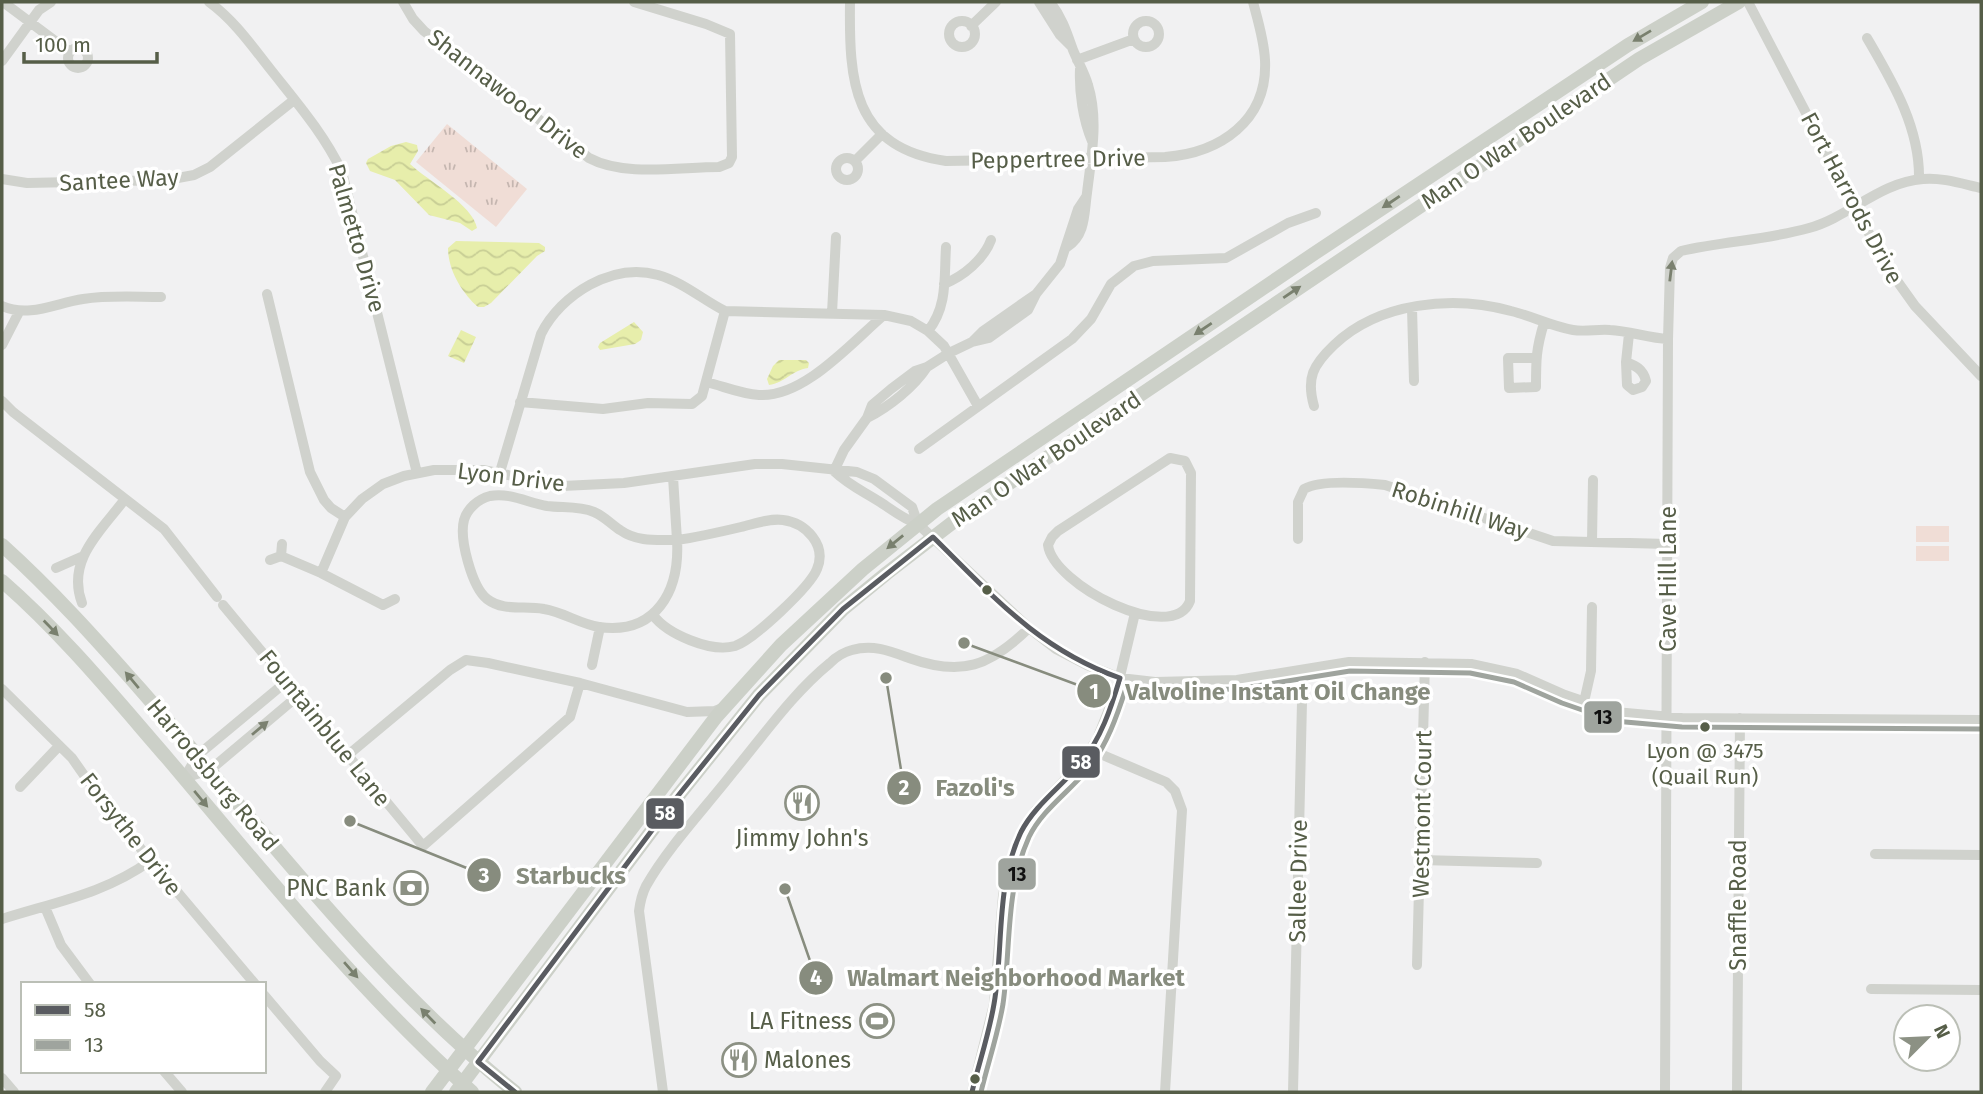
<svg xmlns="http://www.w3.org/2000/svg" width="1983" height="1094" font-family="'Fira Sans',sans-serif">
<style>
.green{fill:#f0ddd6}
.park{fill:url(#park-tufts)}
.water{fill:url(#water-waves)}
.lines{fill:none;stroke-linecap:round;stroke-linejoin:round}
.minor{stroke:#d0d2cd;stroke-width:10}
.major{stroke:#ccd0c8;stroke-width:14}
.bus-1-casing{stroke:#fff;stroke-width:10}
.bus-2-casing{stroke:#fff;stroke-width:10}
.bus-1{stroke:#5a5c61;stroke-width:5}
.bus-2{stroke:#9fa49e;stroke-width:5}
.oneway{fill:#79806e}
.oneway2{fill:#7b8170}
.bus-dot{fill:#565e48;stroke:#fff;stroke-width:2.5}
.labels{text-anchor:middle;stroke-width:7;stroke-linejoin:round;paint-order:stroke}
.bus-label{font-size:21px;fill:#565e48;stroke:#fff}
.street-label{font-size:23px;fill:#565e48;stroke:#fff}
.poi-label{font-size:23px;fill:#565e48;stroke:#fff;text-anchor:end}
.leader{fill:none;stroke:#878c7e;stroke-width:2.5}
.callout-dot{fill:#878c7e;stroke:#fff;stroke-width:2.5}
.mark-label{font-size:21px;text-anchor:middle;font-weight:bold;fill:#fff}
.callout-label{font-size:24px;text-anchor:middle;font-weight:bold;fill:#878c7e;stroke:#fff;stroke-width:7;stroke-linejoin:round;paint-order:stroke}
.line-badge{stroke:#fff;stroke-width:2.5}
.badge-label{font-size:19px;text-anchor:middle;font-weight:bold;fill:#fff}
.pale-badge-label{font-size:19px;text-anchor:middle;font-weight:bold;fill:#111}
</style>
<defs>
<pattern id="park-tufts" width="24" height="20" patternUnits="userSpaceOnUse" patternTransform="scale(1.75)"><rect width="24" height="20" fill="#f0ddd6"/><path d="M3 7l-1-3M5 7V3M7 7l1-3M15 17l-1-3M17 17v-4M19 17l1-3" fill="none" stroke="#c5b6b0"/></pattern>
<pattern id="water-waves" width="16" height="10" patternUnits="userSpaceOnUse" patternTransform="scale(1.75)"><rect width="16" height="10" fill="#e7eeab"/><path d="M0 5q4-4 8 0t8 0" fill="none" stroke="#c8ce95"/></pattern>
</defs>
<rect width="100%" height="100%" fill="#f1f1f2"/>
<path class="green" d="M1916 526H1949V542H1916Z
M1916 546H1949V561H1916Z"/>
<path class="park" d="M447 124 527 189 496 227 416 162Z"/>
<path class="water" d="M406 142 417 145 418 151 410 164C427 180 473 205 477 228L472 231 460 223 429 215 395 180 370 171 366 163 368 159 391 146Z
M456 241 539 243 545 247V251L537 256 491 303 484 307H478C462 293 448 270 448 248Z
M634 322 643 332 641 340 635 344 600 350 598 347 600 343Z
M461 330 476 337 464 363 448 356Z
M779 360H806L809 363 808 368C792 370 785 383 769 385L767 379 773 366Z"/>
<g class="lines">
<path class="minor" d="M3 2 70 52
M209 2C234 20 252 46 271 70 297 103 324 134 342 172L417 473
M403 2 413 19 424 31 589 158C624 177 679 167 719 167L729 163 732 157 730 34 706 24 634 2
M850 2C849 80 852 148 946 161L1165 157C1220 153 1268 121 1265 60 1264 40 1258 21 1253 2
M1039 2 1060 35 1072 47
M1050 2C1062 17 1067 33 1073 50 1078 62 1085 74 1088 85 1099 120 1091 158 1087 193 1084 213 1086 235 1067 247
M1748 2 1885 264 1915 306 1981 376
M1133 34a13 13 0 1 1 26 0a13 13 0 1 1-26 0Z
M949 34a13 13 0 1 1 26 0a13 13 0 1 1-26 0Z
M971 26 996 2
M1867 38C1892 81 1920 127 1919 179
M68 58a10 10 0 1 1 20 0a10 10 0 1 1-20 0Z
M1077 60 1134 39
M2 61 39 10 51 2
M1080 69C1079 92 1083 120 1092 141
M836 169a11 11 0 1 1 22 0a11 11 0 1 1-22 0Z
M855 161 882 134
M2 179 27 183 167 180 194 175 210 167 294 100
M944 284C964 276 984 259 991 240
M267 294 310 472 324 500 331 508 345 517
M2 306C29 318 56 303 83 299 109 295 135 297 161 297
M1412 308 1414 381
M725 311 884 315 911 321 928 331 944 346 978 406
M832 313 836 237
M928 331C948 306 944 277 946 247
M972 342 983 331 1036 294
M2 345 19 312
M1536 358H1508L1509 388 1536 387C1536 360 1536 349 1544 323
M1626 362C1636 366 1643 369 1646 381L1642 387 1633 390 1627 385 1626 362 1629 334
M706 382C723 386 741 394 759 395 804 398 852 342 884 315
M2 401 13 412 164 529 217 597
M520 402 603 409 648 403 692 404 702 396 725 311
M1314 406C1306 378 1313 365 1334 345 1379 302 1453 295 1511 311 1532 316 1551 326 1573 330 1585 332 1598 329 1610 330 1630 331 1648 338 1668 339
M867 418C889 407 914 387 927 367
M919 449 1072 339 1091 319 1111 284 1134 266 1153 261 1226 258 1288 223 1316 213
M1170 458 1185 461 1191 473 1190 601C1173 646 1053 585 1048 545L1052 537 1058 531Z
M834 471C850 486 863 491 880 502 894 511 903 519 918 524L1029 628 1056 649 1087 665 1120 678 1155 682 1237 680 1349 662 1471 664 1517 674 1565 695 1615 712 1682 718 1981 720
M834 471 844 450 867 418 872 405 891 389 915 371 927 367 949 353 972 342 989 338 1028 310 1036 294 1060 264 1078 209 1086 197
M500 472 541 334C561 294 613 262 658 275 683 282 703 300 725 311
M1298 539V502L1304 489C1321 479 1365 483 1385 485L1553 541 1668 544
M1592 542 1593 480
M281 556 321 573 383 605 395 599
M270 560 281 556 282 544
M56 568 81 557
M321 573 345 517 362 499 383 484 404 476 434 470H483L563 486 624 483 755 464H782L857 472 874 479 912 507 918 524
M82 603C66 560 101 531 125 499
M223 605 423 846 570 717 580 683 687 712 715 711 725 707
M653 615C667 634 711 653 735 646 753 640 810 587 817 569 827 545 806 523 783 520 769 518 754 524 741 527 720 532 699 537 677 540H676C656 540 637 542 620 530 611 524 604 516 594 512 579 506 563 508 547 506 529 503 509 492 490 496 478 499 467 509 464 520 459 539 472 587 487 599 504 612 525 605 544 609 563 612 580 624 599 627 656 635 680 591 677 540L673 477
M592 665 600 627
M2 689 72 758 109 811 255 984
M1584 702 1591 671 1592 607
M1091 750 1166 782 1175 791 1182 810 1165 1092
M348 755 450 670 466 660 488 663 580 683
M184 778 210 770 299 695
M184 778 198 755 287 681
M20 787 59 746
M1875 854 1981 855
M1421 860 1537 863
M45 907 61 945 90 984
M2 919C55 902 104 894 150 861
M1417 965 1425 662
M1871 989 1981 990
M264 995 320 1061 336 1076 325 1092
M164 1071 182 1092
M2 1078 14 1092
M663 1092 639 911C640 903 642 894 646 886 668 847 706 807 734 771 764 735 793 693 830 663 836 657 844 652 852 650 873 644 890 651 909 658 962 677 990 666 1029 628
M972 1092 994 1004 1003 896 1008 867 1022 831 1036 810 1081 763 1097 739 1117 689 1135 613
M1293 1092 1302 702 1297 671
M1665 1092 1668 339 1670 268 1673 258 1681 251C1724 241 1767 240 1809 228 1849 217 1880 182 1923 179 1941 177 1963 184 1981 188
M1737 1092 1740 718"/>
<path class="major" d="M2 545C52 590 96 639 141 690 261 827 372 977 515 1092
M2 581C63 634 115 698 168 759 265 874 360 992 472 1092
M432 1092 716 717 781 645 863 569 937 509 1315 253 1628 45 1702 2
M456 1092 677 797 759 695 843 609 887 573 965 513 1639 59 1739 2"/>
<g class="bus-1-casing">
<path id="bus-1" d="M515 1092 478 1062 677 797 759 695 843 609 933 537C993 596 1038 649 1120 678 1111 708 1101 739 1080 764 1061 787 1035 805 1021 832 995 887 1004 947 994 1004 989 1034 979 1063 972 1092"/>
</g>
<g class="bus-2-casing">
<path id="bus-2" d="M981 1092C988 1063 998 1034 1003 1004 1011 948 1005 890 1029 837 1042 810 1069 792 1088 769 1107 745 1117 716 1126 688L1155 691 1237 689 1350 671 1470 673 1514 682 1562 703 1614 721 1682 727 1981 729"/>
</g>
<use href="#bus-1" class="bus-1"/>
<use href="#bus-2" class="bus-2"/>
</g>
<defs><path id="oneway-solid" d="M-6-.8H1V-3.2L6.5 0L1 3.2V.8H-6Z" transform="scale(1.75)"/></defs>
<g class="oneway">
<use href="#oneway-solid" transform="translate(1642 36) rotate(149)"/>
<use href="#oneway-solid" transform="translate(1391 202) rotate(146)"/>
<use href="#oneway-solid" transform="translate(1292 292) rotate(-34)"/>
<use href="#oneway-solid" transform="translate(1203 329) rotate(146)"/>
<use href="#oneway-solid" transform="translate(895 542) rotate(141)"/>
<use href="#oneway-solid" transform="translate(51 628) rotate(46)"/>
<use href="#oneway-solid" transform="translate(132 680) rotate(-130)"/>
<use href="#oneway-solid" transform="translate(201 799) rotate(50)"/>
<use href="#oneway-solid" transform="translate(351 970) rotate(49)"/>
<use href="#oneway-solid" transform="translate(428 1016) rotate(-134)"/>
</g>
<g class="oneway2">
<use href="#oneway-solid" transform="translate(1671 271) rotate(-83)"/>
<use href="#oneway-solid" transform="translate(260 728) rotate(-40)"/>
</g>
<defs>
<g id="restaurant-ring" transform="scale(1.75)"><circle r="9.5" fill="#fff" stroke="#8c9184" stroke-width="1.5"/><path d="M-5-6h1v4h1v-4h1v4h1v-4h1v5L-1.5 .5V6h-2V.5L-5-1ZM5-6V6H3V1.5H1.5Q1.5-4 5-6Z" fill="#8c9184"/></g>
<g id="bank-ring" transform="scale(1.75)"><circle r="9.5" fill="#fff" stroke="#8c9184" stroke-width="1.5"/><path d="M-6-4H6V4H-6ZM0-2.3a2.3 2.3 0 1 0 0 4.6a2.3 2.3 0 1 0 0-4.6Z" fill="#8c9184"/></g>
<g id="stadium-ring" transform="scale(1.75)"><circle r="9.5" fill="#fff" stroke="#8c9184" stroke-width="1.5"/><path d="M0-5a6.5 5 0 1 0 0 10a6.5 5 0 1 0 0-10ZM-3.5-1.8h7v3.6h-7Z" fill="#8c9184"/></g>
</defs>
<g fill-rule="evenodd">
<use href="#restaurant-ring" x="802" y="803"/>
<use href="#bank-ring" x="411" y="888"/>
<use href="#stadium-ring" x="877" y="1021"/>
<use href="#restaurant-ring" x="739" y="1060"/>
</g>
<g class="bus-dot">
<circle cx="987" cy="590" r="6"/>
<circle cx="1705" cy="727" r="6"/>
<circle cx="975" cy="1079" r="6"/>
</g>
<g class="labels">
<g class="bus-label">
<text x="1705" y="758">Lyon @ 3475<tspan x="1705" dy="26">(Quail Run)</tspan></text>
</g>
<g class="street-label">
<text transform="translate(508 94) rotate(38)" y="8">Shannawood Drive</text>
<text transform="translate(1516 141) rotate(-34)" y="8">Man O War Boulevard</text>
<text transform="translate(1058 159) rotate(-1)" y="8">Peppertree Drive</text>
<text transform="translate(119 180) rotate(-3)" y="8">Santee Way</text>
<text transform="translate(1852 198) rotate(62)" y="8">Fort Harrods Drive</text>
<text transform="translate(357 238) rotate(74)" y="8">Palmetto Drive</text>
<text transform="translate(1046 459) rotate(-34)" y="8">Man O War Boulevard</text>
<text transform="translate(511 477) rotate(7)" y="8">Lyon Drive</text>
<text transform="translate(1460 510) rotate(18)" y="8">Robinhill Way</text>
<text transform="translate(1668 579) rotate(-90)" y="8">Cave Hill Lane</text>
<text transform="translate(325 728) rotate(51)" y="8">Fountainblue Lane</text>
<text transform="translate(213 775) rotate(50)" y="8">Harrodsburg Road</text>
<text transform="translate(1422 814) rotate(-89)" y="8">Westmont Court</text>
<text transform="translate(131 834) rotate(52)" y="8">Forsythe Drive</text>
<text transform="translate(1298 881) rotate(-89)" y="8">Sallee Drive</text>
<text transform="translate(1738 905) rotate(-90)" y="8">Snaffle Road</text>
</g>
<g class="poi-label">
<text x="802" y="846" text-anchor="middle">Jimmy John's</text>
<text x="386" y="896">PNC Bank</text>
<text x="852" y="1029">LA Fitness</text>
<text x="764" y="1068" text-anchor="start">Malones</text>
</g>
</g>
<path class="leader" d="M964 643L1094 691M886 678L904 788M350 821L484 875M785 889L816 978"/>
<g class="callout-dot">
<circle cx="964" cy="643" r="7"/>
<circle cx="886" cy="678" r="7"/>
<circle cx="350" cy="821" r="7"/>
<circle cx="785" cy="889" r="7"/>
<circle cx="1094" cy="691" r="18"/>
<circle cx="904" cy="788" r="18"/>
<circle cx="484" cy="875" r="18"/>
<circle cx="816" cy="978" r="18"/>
</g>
<g class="mark-label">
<text x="1094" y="699">1</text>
<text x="904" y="795">2</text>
<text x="484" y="883">3</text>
<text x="816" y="985">4</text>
</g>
<g class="callout-label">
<text x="1278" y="700">Valvoline Instant Oil Change</text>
<text x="975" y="796">Fazoli's</text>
<text x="571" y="884">Starbucks</text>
<text x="1016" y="986">Walmart Neighborhood Market</text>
</g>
<g class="line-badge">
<rect x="1583" y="700" width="40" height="34" rx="7" fill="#9fa49e"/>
<rect x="1061" y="745" width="40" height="34" rx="7" fill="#5a5c61"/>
<rect x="645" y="797" width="40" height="33" rx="7" fill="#5a5c61"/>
<rect x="997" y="857" width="40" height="34" rx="7" fill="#9fa49e"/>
</g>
<g class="badge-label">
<text x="1081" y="769">58</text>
<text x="665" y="820">58</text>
</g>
<g class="pale-badge-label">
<text x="1603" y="724">13</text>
<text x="1017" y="881">13</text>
</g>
<rect width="1983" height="1094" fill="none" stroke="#565e48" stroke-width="7"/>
<rect x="21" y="982" width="245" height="91" fill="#ffffff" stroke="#bbbfb6" stroke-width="2"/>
<rect x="35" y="1005" width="35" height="10" fill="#5a5c61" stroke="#bbbfb6" stroke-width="2"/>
<text x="84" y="1017" font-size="21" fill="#565e48">58</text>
<rect x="35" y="1040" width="35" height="10" fill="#9fa49e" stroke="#bbbfb6" stroke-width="2"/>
<text x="84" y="1052" font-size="21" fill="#565e48">13</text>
<g transform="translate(1927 1038) rotate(66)"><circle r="33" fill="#ffffff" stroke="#bbbfb6" stroke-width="2"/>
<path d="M0-5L12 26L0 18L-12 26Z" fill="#8c9184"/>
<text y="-10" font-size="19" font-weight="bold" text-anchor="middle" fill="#565e48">N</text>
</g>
<path d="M24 52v10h133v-10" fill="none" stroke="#565e48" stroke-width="3.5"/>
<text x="35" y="52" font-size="21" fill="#565e48" stroke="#ffffff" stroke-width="5" paint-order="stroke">100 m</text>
</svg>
